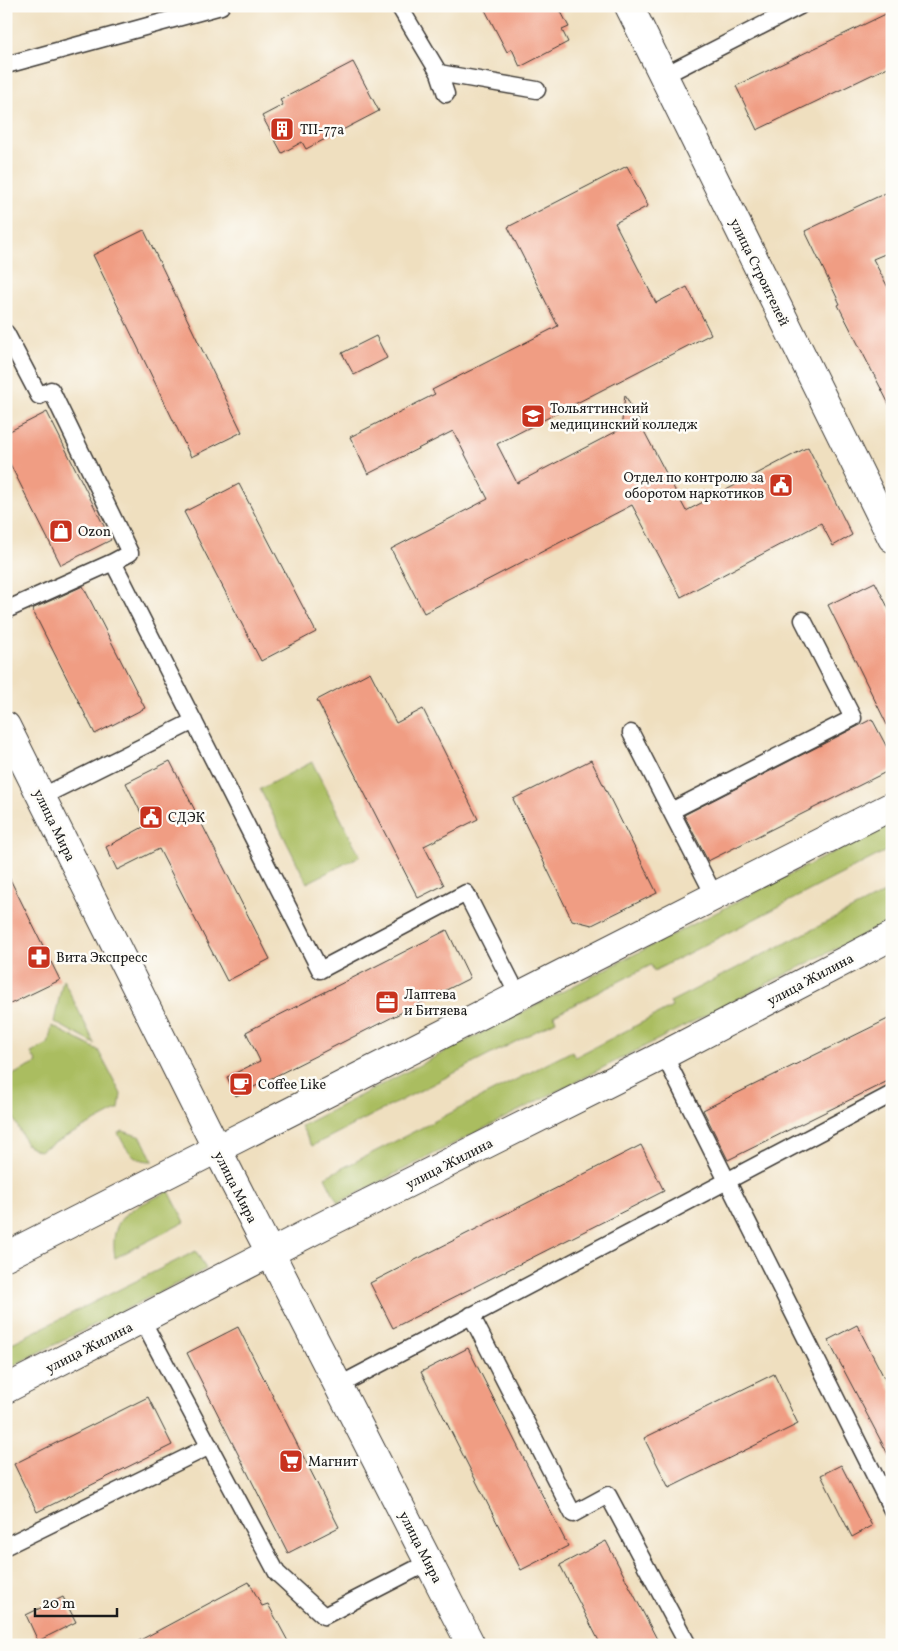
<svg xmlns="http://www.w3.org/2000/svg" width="898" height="1651" font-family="Vollkorn,serif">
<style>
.green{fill:#aabd61;stroke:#636c3e}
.building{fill:#f09d83}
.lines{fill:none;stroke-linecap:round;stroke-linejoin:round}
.lane-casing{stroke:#3c3934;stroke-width:19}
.street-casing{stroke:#3c3934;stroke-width:30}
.secondary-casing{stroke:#3c3934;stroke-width:30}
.lane{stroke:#fff;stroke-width:16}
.street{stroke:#fff;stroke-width:28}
.secondary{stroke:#fff;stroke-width:28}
.labels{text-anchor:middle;stroke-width:5;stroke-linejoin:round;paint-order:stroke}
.poi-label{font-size:14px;fill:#1c1c1c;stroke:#fdfcf7;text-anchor:start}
.street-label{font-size:14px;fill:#1c1c1c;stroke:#fdfcf7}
</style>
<rect width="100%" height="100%" fill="#fdfcf7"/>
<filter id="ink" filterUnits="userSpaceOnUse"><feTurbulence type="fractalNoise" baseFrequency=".02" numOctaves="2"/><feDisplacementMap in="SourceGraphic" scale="10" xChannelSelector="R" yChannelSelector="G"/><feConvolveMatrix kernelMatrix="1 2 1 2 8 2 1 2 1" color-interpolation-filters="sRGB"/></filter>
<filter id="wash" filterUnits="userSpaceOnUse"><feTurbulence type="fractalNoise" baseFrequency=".0096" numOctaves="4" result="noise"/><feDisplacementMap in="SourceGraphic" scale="20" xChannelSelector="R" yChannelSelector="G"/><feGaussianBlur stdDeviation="1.12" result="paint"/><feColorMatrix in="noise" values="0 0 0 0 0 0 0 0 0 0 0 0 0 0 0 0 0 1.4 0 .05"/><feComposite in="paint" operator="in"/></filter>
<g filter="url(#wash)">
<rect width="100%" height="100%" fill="#efdfbf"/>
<path class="green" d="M312 762 360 856 307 883 260 789Z
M892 822V848L654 971 651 965 554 1015 556 1021 312 1146 301 1126Z
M892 889V920L338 1203 325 1177 572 1051 575 1057 672 1007 670 1002Z
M63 979 95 1044 54 1022Z
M52 1026 98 1050 121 1094 119 1109 39 1151 27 1145 6 1103V1078L37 1063 31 1053 48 1044Z
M123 1131 141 1137 153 1161C133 1162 126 1149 118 1133Z
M169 1191 185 1222 115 1258C108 1212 134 1209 169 1191Z
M196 1251 206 1269 6 1369V1346Z"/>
<g id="blocks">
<path class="building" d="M483 6H558L569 27 562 30 568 42 520 67 512 49 507 52Z
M892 11V65L757 130 736 86Z
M353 62 379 111 306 149 302 142 282 153 262 116 283 105 280 100Z
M627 166 648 206 615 223 656 303 687 287 711 334 497 444 517 483 621 429 625 395 686 511 808 447 852 535 833 546 821 523 681 597 632 505 424 613 391 549 488 499 453 431 368 474 350 437 435 394 432 390 558 326 508 227Z
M892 190V251L873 259 892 295V410L838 305 840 304 805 231Z
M144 230 242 432 191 457 93 255Z
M376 336 387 358 354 375 342 353Z
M47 412 111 540 61 565 6 456V433Z
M239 484 316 632 261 661 184 512Z
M875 582 892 615V735L828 605Z
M83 586 145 708 95 734 32 609Z
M370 672 396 723 423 709 478 819 424 846 444 885 418 898 317 700Z
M872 719 892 757V769L708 861 684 815Z
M591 760 657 893 592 925 572 920 513 799Z
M170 761 270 959 227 981 159 849 117 870 106 847 147 825 126 783Z
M6 871 60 980 6 1006Z
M447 930 470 978 236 1096 227 1077 260 1061 246 1032Z
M892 1017V1079L728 1160 703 1110Z
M641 1145 664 1191 393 1328 370 1283Z
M857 1325 892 1393V1462L828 1340Z
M238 1327 339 1527 288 1553 187 1353Z
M468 1348 568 1546 521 1570 421 1372Z
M774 1374 798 1424 669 1488 644 1438Z
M148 1397 172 1445 37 1512 14 1464Z
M841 1465 872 1526 852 1537 821 1475Z
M606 1541 660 1645H601L560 1565Z
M249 1582 262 1606 268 1604 290 1645H131Z
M63 1597 76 1622 38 1641 26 1615Z"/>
</g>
</g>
<g filter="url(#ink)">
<use href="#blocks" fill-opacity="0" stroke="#3c3934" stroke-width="1"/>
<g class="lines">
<g class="lane-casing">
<path id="lane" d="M399 6 439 73 537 90
M6 65 221 6
M439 73 446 94
M663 76 800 6
M6 333 39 396 51 390 130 553 113 562 320 970 466 893 518 995
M6 610 113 562
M631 733 715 897
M41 797 194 721
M671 811 853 718 803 620
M664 1055 892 1510
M471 1315 573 1514 608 1495 688 1645
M142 1320 277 1573 324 1616 429 1562
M338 1386 892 1094
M6 1546 210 1446"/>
</g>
<g class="street-casing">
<path id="street" d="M629 6 892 538"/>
</g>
<g class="secondary-casing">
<path id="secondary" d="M6 726 217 1149 471 1645
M6 1256 892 806
M6 1389 332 1221 664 1055 892 936"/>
</g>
<use href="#lane" class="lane"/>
<use href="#street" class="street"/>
<use href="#secondary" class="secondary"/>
</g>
</g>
<defs>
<g id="building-square" transform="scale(1.25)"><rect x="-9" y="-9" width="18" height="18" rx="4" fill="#c8321e" stroke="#fdfcf7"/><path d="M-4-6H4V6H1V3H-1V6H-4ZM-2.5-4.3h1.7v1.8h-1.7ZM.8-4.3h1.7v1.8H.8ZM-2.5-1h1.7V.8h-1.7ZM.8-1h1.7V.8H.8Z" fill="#fff"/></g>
<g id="university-square" transform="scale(1.25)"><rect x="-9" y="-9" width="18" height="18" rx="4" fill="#c8321e" stroke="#fdfcf7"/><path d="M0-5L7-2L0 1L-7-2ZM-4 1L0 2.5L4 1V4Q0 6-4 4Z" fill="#fff"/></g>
<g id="civic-square" transform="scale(1.25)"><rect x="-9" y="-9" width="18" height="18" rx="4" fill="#c8321e" stroke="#fdfcf7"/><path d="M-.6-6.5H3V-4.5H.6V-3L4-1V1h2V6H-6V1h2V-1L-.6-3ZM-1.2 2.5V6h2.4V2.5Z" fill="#fff"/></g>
<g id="shop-square" transform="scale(1.25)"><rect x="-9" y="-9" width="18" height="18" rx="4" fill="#c8321e" stroke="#fdfcf7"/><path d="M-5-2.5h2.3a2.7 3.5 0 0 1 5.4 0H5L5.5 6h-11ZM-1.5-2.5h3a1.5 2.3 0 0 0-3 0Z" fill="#fff"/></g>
<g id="pharmacy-square" transform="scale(1.25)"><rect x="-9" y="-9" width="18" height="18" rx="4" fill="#c8321e" stroke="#fdfcf7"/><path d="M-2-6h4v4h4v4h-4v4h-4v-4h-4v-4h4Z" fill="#fff"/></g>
<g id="office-square" transform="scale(1.25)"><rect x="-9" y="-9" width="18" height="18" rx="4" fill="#c8321e" stroke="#fdfcf7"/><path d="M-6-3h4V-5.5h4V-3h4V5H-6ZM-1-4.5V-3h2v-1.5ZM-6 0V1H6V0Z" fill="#fff"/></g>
<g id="cafe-square" transform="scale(1.25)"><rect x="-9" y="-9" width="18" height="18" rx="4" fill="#c8321e" stroke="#fdfcf7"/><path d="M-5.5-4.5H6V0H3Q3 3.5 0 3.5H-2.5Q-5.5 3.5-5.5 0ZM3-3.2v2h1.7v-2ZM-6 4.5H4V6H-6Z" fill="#fff"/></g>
<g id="supermarket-square" transform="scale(1.25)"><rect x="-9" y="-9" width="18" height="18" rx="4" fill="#c8321e" stroke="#fdfcf7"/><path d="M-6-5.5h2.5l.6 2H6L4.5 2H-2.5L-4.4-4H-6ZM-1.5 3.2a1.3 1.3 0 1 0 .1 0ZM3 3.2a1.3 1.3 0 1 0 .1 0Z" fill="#fff"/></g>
</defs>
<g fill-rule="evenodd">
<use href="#building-square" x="282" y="129"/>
<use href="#university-square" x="533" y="416"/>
<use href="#civic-square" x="781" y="485"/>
<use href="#shop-square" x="61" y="531"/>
<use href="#civic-square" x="151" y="817"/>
<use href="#pharmacy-square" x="39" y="957"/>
<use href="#office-square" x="387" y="1002"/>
<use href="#cafe-square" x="241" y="1084"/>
<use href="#supermarket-square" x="291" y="1461"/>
</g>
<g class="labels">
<g class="poi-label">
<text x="300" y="134">ТП-77а</text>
<text x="550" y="413">Тольяттинский<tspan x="550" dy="16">медицинский колледж</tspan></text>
<text x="764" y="482" text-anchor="end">Отдел по контролю за<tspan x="764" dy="16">оборотом наркотиков</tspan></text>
<text x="78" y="536">Ozon</text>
<text x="168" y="822">СДЭК</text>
<text x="56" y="962">Вита Экспресс</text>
<text x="404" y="999">Лаптева<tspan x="404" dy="16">и Битяева</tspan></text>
<text x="258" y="1089">Coffee Like</text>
<text x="308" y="1466">Магнит</text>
</g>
<g class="street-label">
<text transform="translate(760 272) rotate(64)" y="5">улица Строителей</text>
<text transform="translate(55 825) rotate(64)" y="5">улица Мира</text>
<text transform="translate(810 979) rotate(-28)" y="5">улица Жилина</text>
<text transform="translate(449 1163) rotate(-27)" y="5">улица Жилина</text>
<text transform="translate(236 1187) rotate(63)" y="5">улица Мира</text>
<text transform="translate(89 1347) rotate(-27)" y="5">улица Жилина</text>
<text transform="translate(421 1547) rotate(63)" y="5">улица Мира</text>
</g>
</g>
<rect width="898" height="1651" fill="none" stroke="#fdfcf7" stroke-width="25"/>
<path d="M35 1608v8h82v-8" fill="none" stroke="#1c1c1c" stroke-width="2.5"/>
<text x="42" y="1608" font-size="15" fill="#1c1c1c" stroke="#fdfcf7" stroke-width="4" paint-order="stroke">20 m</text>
</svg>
